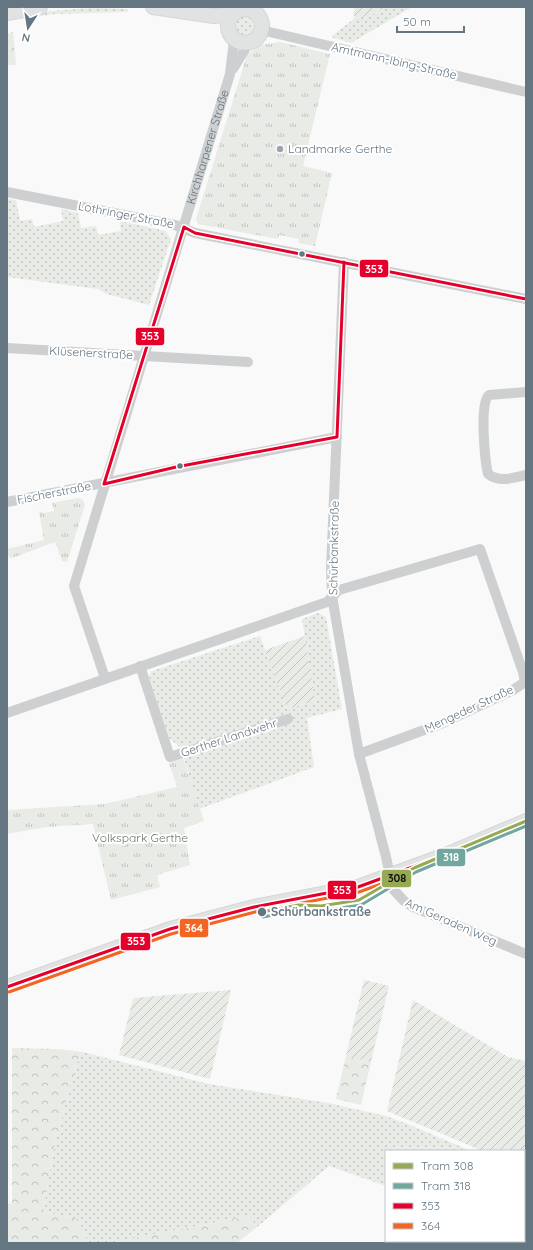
<svg xmlns="http://www.w3.org/2000/svg" width="533" height="1250" font-family="Quicksand,sans-serif">
<style>
.grass{fill:url(#grass-dots)}
.forest{fill:url(#forest-crowns)}
.park{fill:url(#park-tufts)}
.garden{fill:url(#garden-furrows)}
.lines{fill:none;stroke-linecap:round;stroke-linejoin:round}
.secondary-casing{stroke:#d5d6d7;stroke-width:16}
.street{stroke:#cecfd0;stroke-width:10}
.secondary{stroke:#e1e2e2;stroke-width:14}
.bus-1-casing{stroke:#fff;stroke-width:6}
.bus-2-casing{stroke:#fff;stroke-width:6}
.bus-1{stroke:#e4002b;stroke-width:3}
.bus-2{stroke:#f26522;stroke-width:3}
.tram-1-casing{stroke:#fff;stroke-width:6}
.tram-2-casing{stroke:#fff;stroke-width:6}
.tram-1{stroke:#95aa53;stroke-width:3}
.tram-2{stroke:#72a7a0;stroke-width:3}
.poi-dot{fill:#99a4ac;stroke:#fff;stroke-width:1.5}
.bus-dot{fill:#657683;stroke:#fff;stroke-width:1.5}
.labels{text-anchor:middle;stroke-width:4;stroke-linejoin:round;paint-order:stroke}
.street-label{font-size:12px;fill:#657683;stroke:#fff}
.poi-label{font-size:12px;fill:#657683;stroke:#fff;text-anchor:start}
.park-label{font-size:12px;fill:#687a64;stroke:#fff}
.stop-label{font-size:12px;font-weight:bold;fill:#657683;stroke:#fff;text-anchor:start}
.line-badge{stroke:#fff;stroke-width:1.5}
.badge-label{font-size:11px;text-anchor:middle;font-weight:bold;fill:#fff}
.pale-badge-label{font-size:11px;text-anchor:middle;font-weight:bold;fill:#111}
</style>
<defs>
<pattern id="grass-dots" width="8" height="8" patternUnits="userSpaceOnUse"><rect width="8" height="8" fill="#e8ebe6"/><path d="M2 2h.1M6 6h.1" fill="none" stroke="#c0c3c0" stroke-width="1.8" stroke-linecap="round"/></pattern>
<pattern id="forest-crowns" width="20" height="18" patternUnits="userSpaceOnUse"><rect width="20" height="18" fill="#e8ebe6"/><path d="M2 6a3 3 0 1 1 6 0M12 15a3 3 0 1 1 6 0" fill="none" stroke="#c0c3c0"/></pattern>
<pattern id="park-tufts" width="24" height="20" patternUnits="userSpaceOnUse"><rect width="24" height="20" fill="#e8ebe6"/><path d="M3 7l-1-3M5 7V3M7 7l1-3M15 17l-1-3M17 17v-4M19 17l1-3" fill="none" stroke="#c0c3c0"/></pattern>
<pattern id="garden-furrows" width="10" height="10" patternUnits="userSpaceOnUse"><rect width="10" height="10" fill="#e8ebe6"/><path d="M-1 1l2-2M0 10L10 0M9 11l2-2" fill="none" stroke="#c0c3c0"/></pattern>
</defs>
<rect width="100%" height="100%" fill="#f9f9f9"/>
<path class="grass" d="M384 7H412L351 43 331 37 355 18 371 16Z
M91 8 128 9V12L55 14 7 21V18L36 12Z
M234 26a10 10 0 1 1 20 0a10 10 0 1 1-20 0Z
M7 199 16 200 20 221 32 219 34 227 63 221 61 209 78 213 81 228 96 226 98 235 121 231 120 221 166 231 171 239 149 305 107 294 98 289 7 277Z
M318 613 326 617 342 709 307 718 314 767 199 809 181 748 169 738 149 676 152 671 260 636 287 709 315 701 302 619Z
M83 1052 209 1084 328 1103 386 1116 410 1125 471 1151H386V1186L329 1166 257 1227 249 1216 109 1243H88L78 1219 43 1212 54 1147 76 1065Z
M524 1173 526 1174V1240L524 1239Z"/>
<path class="forest" d="M13 32 16 65H7V34Z
M12 1048 57 1049 83 1052 76 1065 54 1147 43 1212 78 1219 88 1243H7V1203L12 1204Z
M346 1056 371 1062 361 1105 336 1099Z
M249 1216 257 1227 237 1243H109Z"/>
<path class="park" d="M280 42 330 54 303 166 332 173 315 246 298 243 299 239 279 235 278 239 198 224 196 219 247 55 260 45Z
M78 498 83 500 85 505 67 562 62 561 55 542 12 558 7 556V549L44 540 39 511 44 513 54 511 52 503Z
M183 758 204 821 184 828 190 865 157 875 160 887 111 900 93 824 46 827 7 834V810L105 804 177 787 169 763Z"/>
<path class="garden" d="M355 7H384L371 16 355 18 353 13Z
M305 636 315 701 287 709 265 650Z
M364 980 389 986 371 1062 346 1056Z
M231 990 210 1079 119 1055 133 998Z
M413 1000 508 1057 526 1061V1168L524 1167V1151H483L387 1111Z"/>
<g class="lines">
<g class="secondary-casing">
<path id="secondary" d="M153 7 214 16 232 14
M228 26a17 17 0 1 1 34 0a17 17 0 1 1-34 0Z
M7 13 40 7
M7 987 170 929 254 907 358 887 448 854 526 821"/>
</g>
<g class="street">
<path d="M261 30 526 92"/>
<path d="M233 69 249 43"/>
<path d="M7 192 175 225 195 233 526 299"/>
<path d="M344 262 331 569 332 596 359 754 386 857 393 889 404 901 413 907 526 954"/>
<path d="M7 348 248 362"/>
<path d="M526 392 489 395C479 402 485 461 488 474 500 483 512 478 526 475"/>
<path d="M7 502 337 437"/>
<path d="M140 666 170 757 288 719"/>
<path id="s1" d="M105 678 74 586 230 74 234 40"/>
<path d="M7 713 327 602 339 590 480 549 523 672 525 682 513 690 443 723 359 754"/>
</g>
<use href="#secondary" class="secondary"/>
<g class="bus-1-casing">
<path id="bus-1" d="M104 484 184 227 195 233 526 299
M104 484 176 467 337 437 344 262
M7 987 170 929 254 907 358 887 448 854 526 821"/>
</g>
<g class="bus-2-casing">
<path id="bus-2" d="M9 992 171 934 255 912 359 892 450 859 526 826"/>
</g>
<use href="#bus-1" class="bus-1"/>
<use href="#bus-2" class="bus-2"/>
<g class="tram-1-casing">
<path id="tram-1" d="M262 912 299 905 321 906 359 900 414 868 526 821"/>
</g>
<g class="tram-2-casing">
<path id="tram-2" d="M263 917 299 910 321 911 361 905 416 872 526 826"/>
</g>
<use href="#tram-1" class="tram-1"/>
<use href="#tram-2" class="tram-2"/>
</g>
<circle class="poi-dot" cx="280" cy="149" r="4"/>
<g class="bus-dot">
<circle cx="302" cy="254" r="3.5"/>
<circle cx="180" cy="466" r="3.5"/>
<circle cx="262" cy="912" r="5"/>
</g>
<g class="labels">
<g class="street-label">
<text transform="translate(394 61) rotate(13)" y="4">Amtmann-Ibing-Straße</text>
<text dy="4" stroke="none"><textPath href="#s1" startOffset="556">Kirchharpener Straße</textPath></text>
<text transform="translate(126 215) rotate(11)" y="4">Lothringer Straße</text>
<text transform="translate(91 353) rotate(3)" y="4">Klüsenerstraße</text>
<text transform="translate(54 493) rotate(-11)" y="4">Fischerstraße</text>
<text transform="translate(334 548) rotate(-89)" y="4">Schürbankstraße</text>
<text transform="translate(469 709) rotate(-25)" y="4">Mengeder Straße</text>
<text transform="translate(229 738) rotate(-18)" y="4">Gerther Landwehr</text>
<text transform="translate(451 922) rotate(24)" y="4">Am Geraden Weg</text>
</g>
<g class="poi-label">
<text x="288" y="153">Landmarke Gerthe</text>
</g>
<g class="park-label">
<text x="140" y="842">Volkspark Gerthe</text>
</g>
<g class="stop-label">
<text x="271" y="916">Schürbankstraße</text>
</g>
</g>
<g class="line-badge">
<rect x="359" y="259" width="30" height="19" rx="4" fill="#e4002b"/>
<rect x="135" y="327" width="30" height="19" rx="4" fill="#e4002b"/>
<rect x="436" y="848" width="30" height="19" rx="4" fill="#72a7a0"/>
<rect x="381" y="869" width="31" height="19" rx="4" fill="#95aa53"/>
<rect x="327" y="880" width="30" height="20" rx="4" fill="#e4002b"/>
<rect x="179" y="918" width="30" height="20" rx="4" fill="#f26522"/>
<rect x="120" y="932" width="31" height="19" rx="4" fill="#e4002b"/>
</g>
<g class="badge-label">
<text x="374" y="273">353</text>
<text x="150" y="340">353</text>
<text x="451" y="861">318</text>
<text x="342" y="894">353</text>
<text x="194" y="932">364</text>
<text x="136" y="945">353</text>
</g>
<g class="pale-badge-label">
<text x="397" y="882">308</text>
</g>
<rect width="533" height="1250" fill="none" stroke="#657683" stroke-width="16"/>
<rect x="385" y="1150" width="140" height="92" fill="#ffffff" stroke="#c1c8cd"/>
<rect x="393" y="1163" width="20" height="6" fill="#95aa53" stroke="#c1c8cd"/>
<text x="421" y="1170" font-size="12" fill="#657683">Tram 308</text>
<rect x="393" y="1183" width="20" height="6" fill="#72a7a0" stroke="#c1c8cd"/>
<text x="421" y="1190" font-size="12" fill="#657683">Tram 318</text>
<rect x="393" y="1203" width="20" height="6" fill="#e4002b" stroke="#c1c8cd"/>
<text x="421" y="1210" font-size="12" fill="#657683">353</text>
<rect x="393" y="1223" width="20" height="6" fill="#f26522" stroke="#c1c8cd"/>
<text x="421" y="1230" font-size="12" fill="#657683">364</text>
<g transform="translate(28 28) rotate(192)" stroke="#ffffff" stroke-width="3" paint-order="stroke">
<path d="M0-3L7 15L0 10L-7 15Z" fill="#657683"/>
<text y="-6" font-size="11" font-weight="bold" text-anchor="middle" fill="#657683">N</text>
</g>
<path d="M397 26v6h67v-6" fill="none" stroke="#657683" stroke-width="2"/>
<text x="403" y="26" font-size="12" fill="#657683" stroke="#ffffff" stroke-width="3" paint-order="stroke">50 m</text>
</svg>
